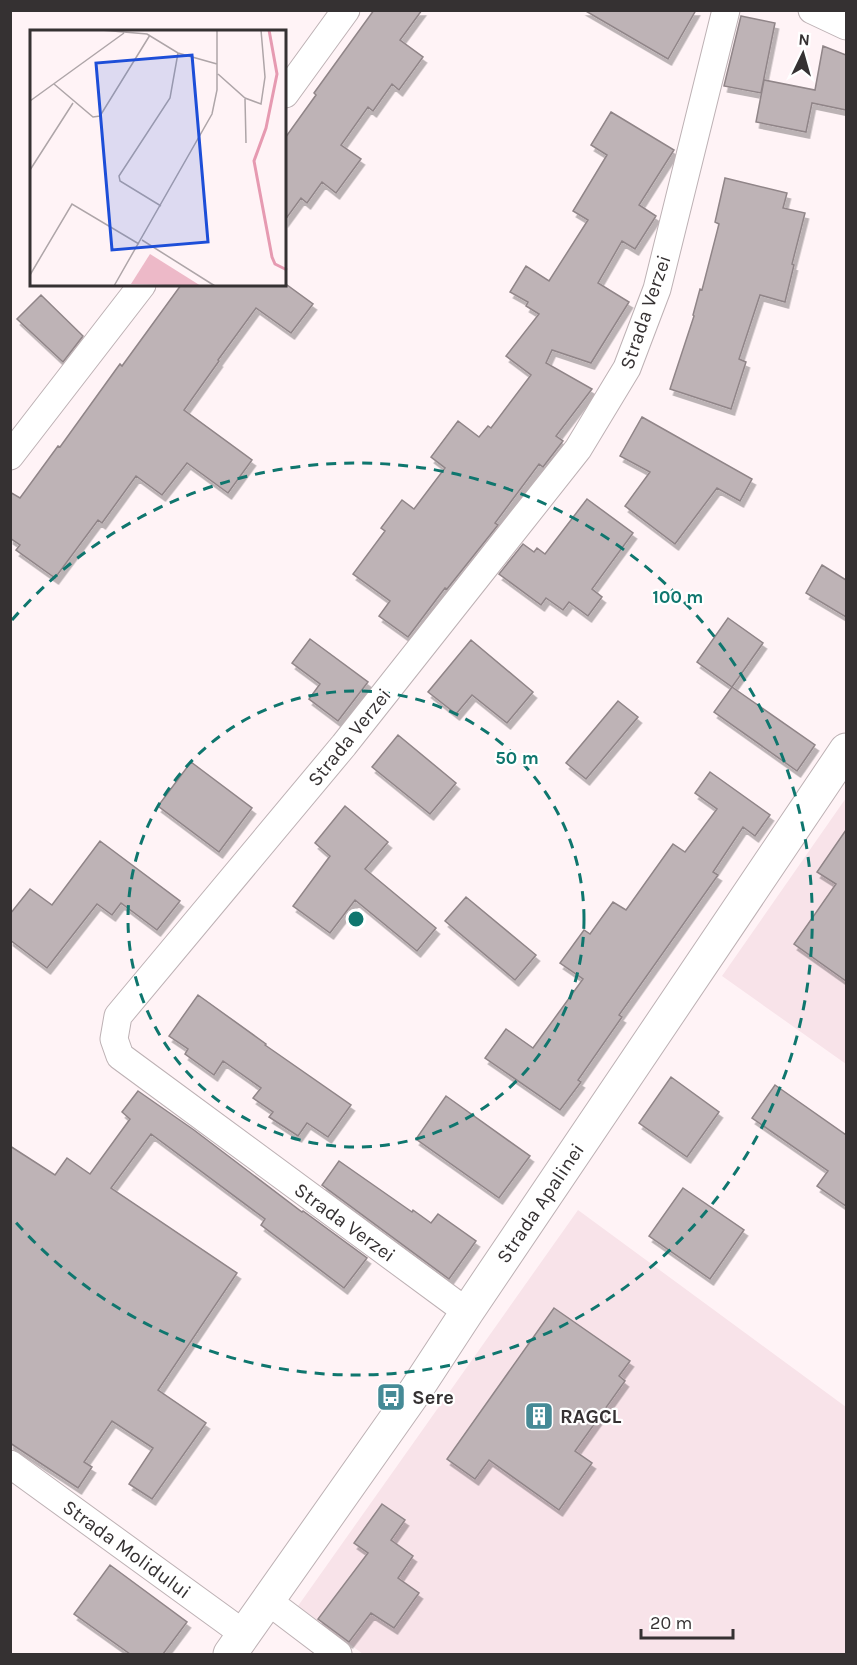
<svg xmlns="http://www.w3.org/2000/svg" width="857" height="1665" font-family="Karla,sans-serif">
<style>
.built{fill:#f8e3e9}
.building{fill:#beb3b6;stroke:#908588;stroke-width:1.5;filter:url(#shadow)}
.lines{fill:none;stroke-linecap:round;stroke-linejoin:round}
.street-casing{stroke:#bdb1b4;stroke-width:29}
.secondary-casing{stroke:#bdb1b4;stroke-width:35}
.street{stroke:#fff;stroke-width:27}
.secondary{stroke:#fff;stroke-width:33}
.ring{fill:none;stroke:#0f766e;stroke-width:3;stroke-dasharray:10 8}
.labels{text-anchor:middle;stroke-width:4.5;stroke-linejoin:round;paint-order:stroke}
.street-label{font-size:20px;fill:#353132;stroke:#fff}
.poi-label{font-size:20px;font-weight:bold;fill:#353132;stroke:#fff;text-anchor:start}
.inset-river{fill:none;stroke:#e69ab1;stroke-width:3}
.inset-road{fill:none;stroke:#aea5a8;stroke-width:1.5}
.view{fill:#1d4ed8;fill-opacity:0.15;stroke:#1d4ed8;stroke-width:3}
.inset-edge{fill:none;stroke:#353132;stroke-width:3}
.centre{fill:#0f766e;stroke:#fff;stroke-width:3}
.ring-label{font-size:18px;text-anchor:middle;font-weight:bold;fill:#0f766e;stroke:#fff;stroke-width:4.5;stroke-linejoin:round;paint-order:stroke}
</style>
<defs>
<filter id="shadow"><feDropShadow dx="3.5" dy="6" stdDeviation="0" flood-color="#0004"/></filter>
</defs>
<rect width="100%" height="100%" fill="#fff3f6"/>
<path class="built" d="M846 798V1064L722 976Z
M578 1210 846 1407V1654H363L298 1606Z"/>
<path class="building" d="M374 10H422L400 40 423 57 399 90 392 84 373 111 368 107 341 145 361 159 336 193 322 182 307 203 301 198 285 220V138L316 95 314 93Z
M584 10H696L668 59Z
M741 16 775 23 761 93 724 86Z
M823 46 846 55V110L812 103 806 132 756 122 764 80 815 90Z
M611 112 674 150 639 205 656 216 635 249 622 241 598 283 629 302 591 363 552 350 546 363 592 389 556 436 563 441 543 467 539 464 495 523 498 525 447 589 445 588 408 637 379 616 390 601 353 574 385 531 381 528 402 500 414 509 445 468 431 457 458 421 479 437 488 426 491 428 531 375 506 356 539 314 526 306 528 302 510 292 526 266 549 281 588 220 573 211 607 155 591 145Z
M725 178 787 193 783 208 805 213 792 264 794 265 785 302 760 295 739 359 746 362 731 409 670 389 694 316 693 315 700 289 702 290 719 224 715 222Z
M181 285H287L313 304 291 333 256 308 218 360 219 361 184 410 252 460 228 493 187 463 162 495 136 476 102 523 98 520 55 578 16 550 20 545 10 538V492L20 498 58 446 60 447 117 368 120 364 122 366Z
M41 295 83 336 63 362 17 319Z
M642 417 752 479 740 501 717 488 675 544 625 506 650 472 620 456Z
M587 499 633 533 592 589 602 597 588 616 569 602 563 610 546 598 541 605 499 574 523 544 534 552 537 548 545 554Z
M822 565 846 580V617L806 593Z
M728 618 763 643 732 687 697 662Z
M310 639 368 682 338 721 309 699 320 684 292 663Z
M471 640 533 692 507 723 472 695 456 714 428 692Z
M732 687 815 745 797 771 714 712Z
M618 701 638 717 586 779 566 763Z
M398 735 456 783 430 814 372 767Z
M191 762 252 808 219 852 158 806Z
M710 772 770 815 755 836 743 827 713 872 718 875 619 1015 622 1017 578 1080 581 1082 560 1110 485 1058 506 1029 533 1048 583 979 560 963 584 930 590 934 613 902 626 910 673 844 685 852 717 809 695 793Z
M345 806 388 842 365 869 436 928 417 951 355 900 330 933 293 906 330 856 315 843Z
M846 830V981L794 944 836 884 817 872Z
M100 841 180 901 157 930 121 903 112 915 97 904 47 968 10 940V914L30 889 52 905Z
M466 897 536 955 515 980 445 921Z
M198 995 266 1044 265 1045 351 1105 328 1137 307 1123 298 1136 269 1117 273 1112 253 1098 261 1088 223 1061 214 1075 185 1054 188 1049 169 1036Z
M671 1077 719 1112 687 1157 639 1123Z
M775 1085 846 1135V1206L817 1186 828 1171 752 1118Z
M138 1091 194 1130 302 1212 303 1211 367 1258 344 1288 261 1225 265 1219 151 1134 111 1188 237 1273 158 1390 206 1423 152 1499 129 1484 153 1448 112 1421 84 1462 92 1467 78 1488 10 1443V1146L55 1175 67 1158 90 1174 130 1119 122 1112Z
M446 1096 530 1156 499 1198 416 1139Z
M339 1161 412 1212 413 1210 431 1223 438 1214 476 1241 449 1279 322 1185Z
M683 1188 744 1230 710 1279 649 1236Z
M554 1308 630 1361 619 1376 625 1381 575 1451 592 1463 559 1510 489 1460 475 1479 447 1459Z
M382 1504 405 1520 391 1540 413 1556 398 1578 419 1593 394 1628 371 1613 349 1642 318 1619 368 1553 354 1543Z
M110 1565 187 1622 163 1654H130L74 1614Z"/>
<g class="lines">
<g class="street-casing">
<path id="street" d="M812 10 846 26
M285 94 346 10
M10 456 142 285
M467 1312 120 1056 114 1039 118 1016 344 745 578 449 627 368 657 289 726 10
M10 1464 244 1634
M268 1601 338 1654"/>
</g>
<g class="secondary-casing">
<path id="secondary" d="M230 1654 416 1390 467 1312 846 750"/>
</g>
<use href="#street" class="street"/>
<use href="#secondary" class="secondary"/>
</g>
<g class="ring">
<circle cx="356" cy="919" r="228"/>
<path d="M12 620A456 456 0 1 1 12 1218"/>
</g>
<defs>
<g id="bus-square" transform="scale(1.5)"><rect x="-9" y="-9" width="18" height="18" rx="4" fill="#458a96" stroke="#fff"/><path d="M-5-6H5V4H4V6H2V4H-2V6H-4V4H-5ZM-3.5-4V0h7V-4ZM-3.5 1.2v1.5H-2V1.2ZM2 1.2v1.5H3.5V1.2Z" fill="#fff"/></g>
<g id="building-square" transform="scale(1.5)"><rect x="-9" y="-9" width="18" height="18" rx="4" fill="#458a96" stroke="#fff"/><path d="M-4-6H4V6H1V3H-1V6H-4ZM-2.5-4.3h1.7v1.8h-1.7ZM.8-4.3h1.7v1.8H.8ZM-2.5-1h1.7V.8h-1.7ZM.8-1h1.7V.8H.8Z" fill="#fff"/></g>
</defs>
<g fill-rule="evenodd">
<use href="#bus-square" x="391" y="1397"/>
<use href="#building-square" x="539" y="1416"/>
</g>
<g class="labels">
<g class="street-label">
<text transform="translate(645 312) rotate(-71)" y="7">Strada Verzei</text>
<text transform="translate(349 737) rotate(-51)" y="7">Strada Verzei</text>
<text transform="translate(540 1203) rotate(-56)" y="7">Strada Apalinei</text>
<text transform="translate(345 1222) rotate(36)" y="7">Strada Verzei</text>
<text transform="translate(127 1549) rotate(36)" y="7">Strada Molidului</text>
</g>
<g class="poi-label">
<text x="412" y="1404">Sere</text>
<text x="560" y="1423">RAGCL</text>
</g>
</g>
<g transform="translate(30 30)">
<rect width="256" height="256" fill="#fff3f6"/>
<path d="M120 224 171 256 101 254Z" fill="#edb9c8"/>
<path class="inset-river" d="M239 0 247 44 236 98 224 131 242 227 245 234 257 240"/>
<path class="inset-road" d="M71 0 117 4 148 23 187 34M177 0H231M188 44 215 68 231 74 235 47 231 0M24 54 63 87 70 86 120 5M215 69 216 113M0 71 94 3M0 140 43 73M131 176 90 151 89 146 140 68 148 23M112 210 185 256M0 245 42 174 109 214M84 256 182 84 187 60V0"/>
<path class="view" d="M162 25 178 212 82 220 66 33Z"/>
<rect width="256" height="256" class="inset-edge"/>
</g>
<circle cx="356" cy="919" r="9" class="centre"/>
<g class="ring-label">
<text x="678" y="603">100 m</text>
<text x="517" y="764">50 m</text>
</g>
<rect width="857" height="1665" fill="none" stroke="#353132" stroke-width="24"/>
<g transform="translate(803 54) rotate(5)" stroke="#ffffff" stroke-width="4.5" paint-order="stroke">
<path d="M0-4.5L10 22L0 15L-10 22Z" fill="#353132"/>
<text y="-9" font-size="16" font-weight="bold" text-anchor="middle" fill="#353132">N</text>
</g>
<path d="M641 1629v9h92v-9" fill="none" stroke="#353132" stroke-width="3"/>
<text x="650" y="1629" font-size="18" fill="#353132" stroke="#ffffff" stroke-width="4.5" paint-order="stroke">20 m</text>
</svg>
